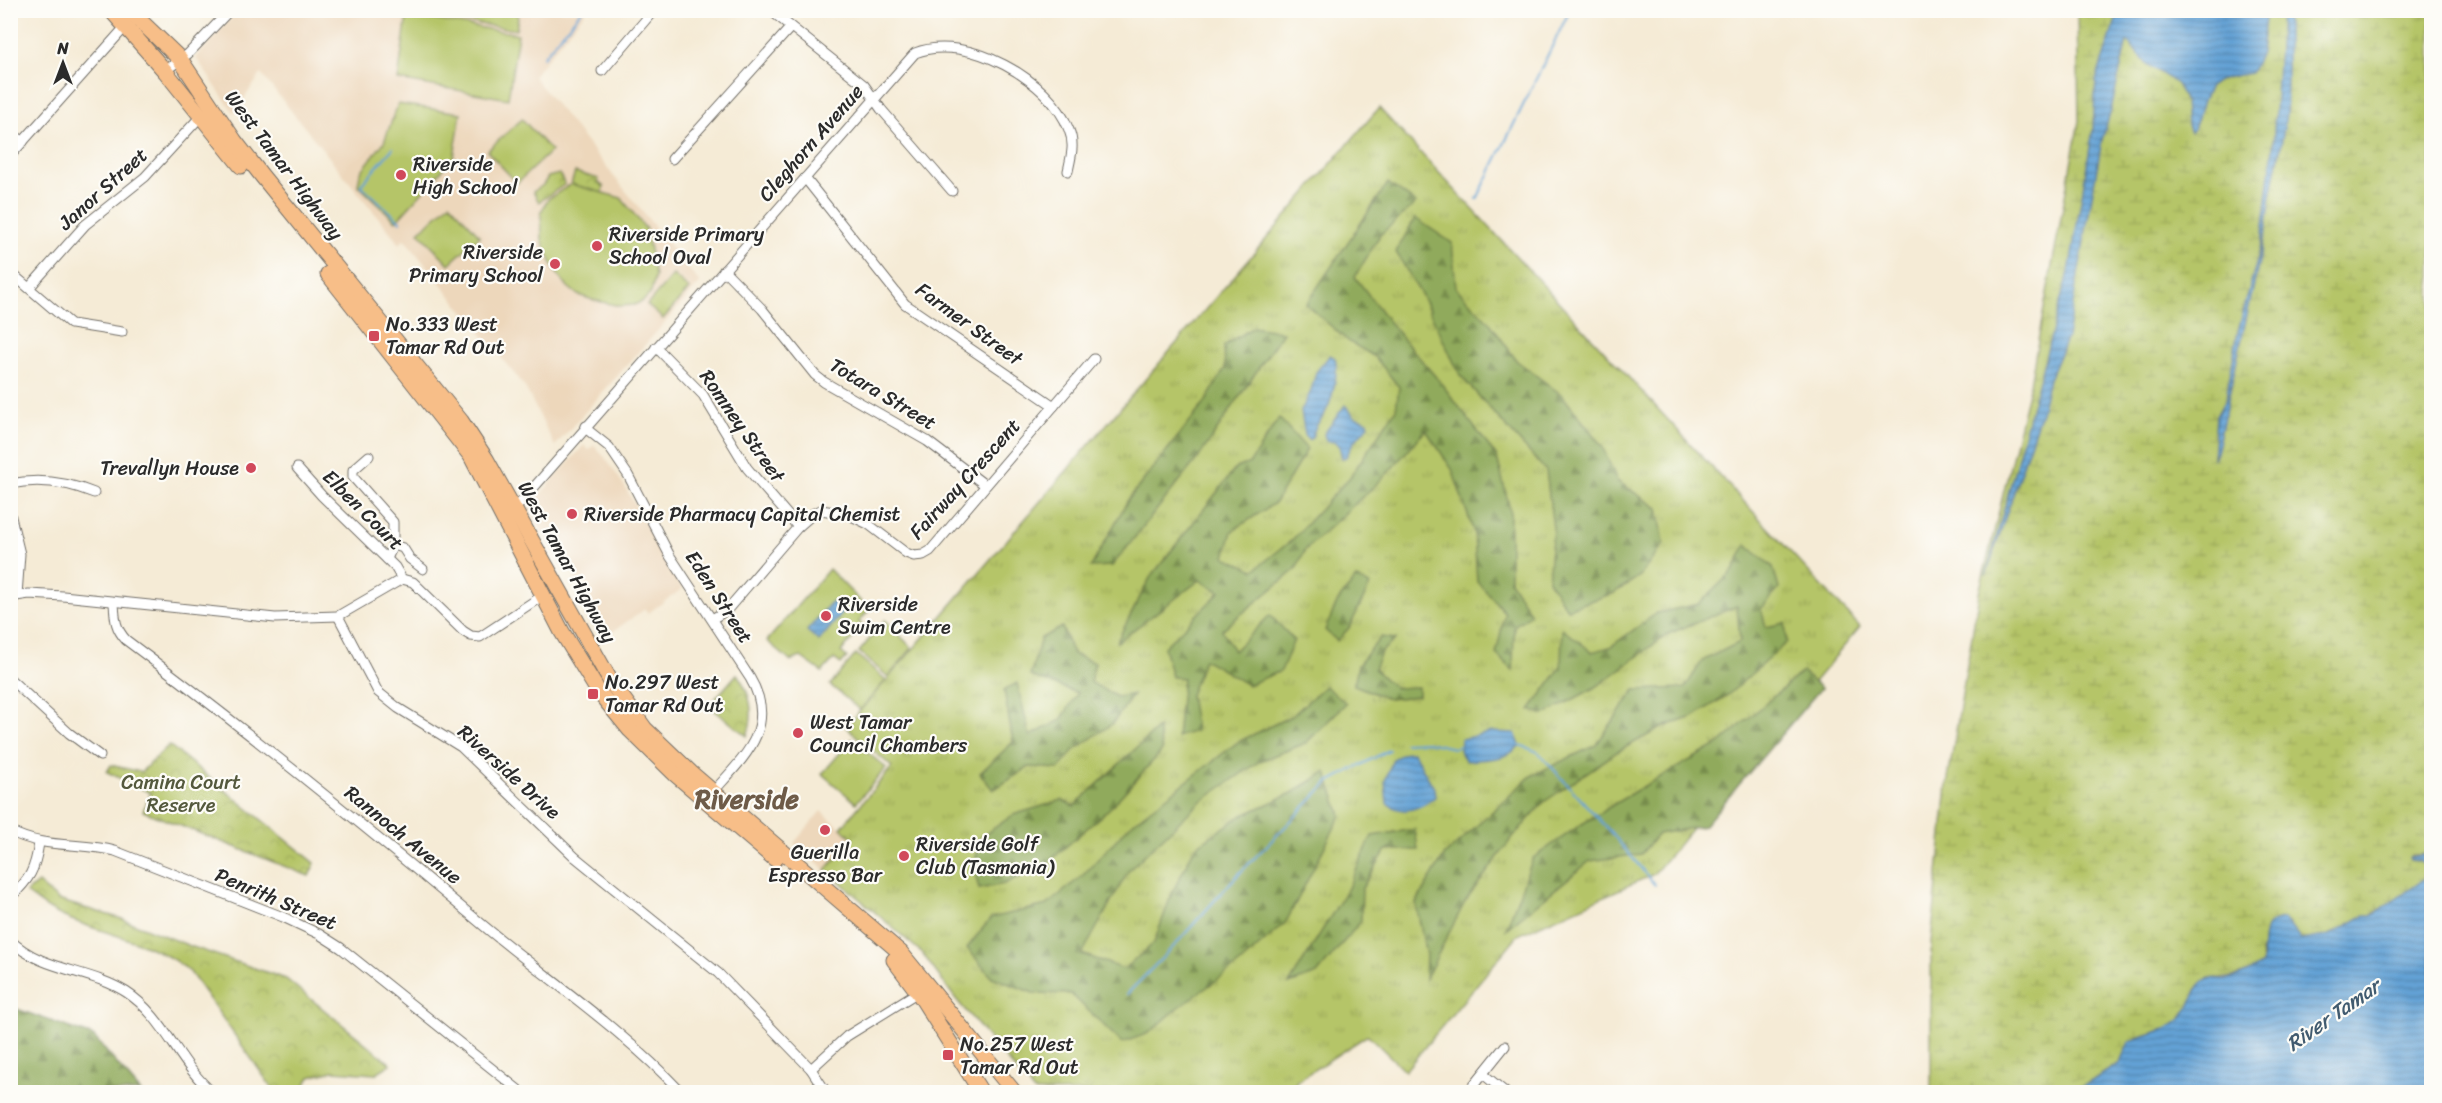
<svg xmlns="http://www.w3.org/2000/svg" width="2442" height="1103" font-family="Sriracha,sans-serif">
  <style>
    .built { fill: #edd7bb }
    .grass { fill: url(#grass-tufts); stroke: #70784a; stroke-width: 1.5 }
    .forest { fill: url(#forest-firs); stroke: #5e6a44; stroke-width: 1.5 }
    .wetland { fill: url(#wetland-marsh); stroke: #70784a; stroke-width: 1.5 }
    .park { fill: url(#park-crowns); stroke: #70784a; stroke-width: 1.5 }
    .garden { fill: #b5c568; stroke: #70784a; stroke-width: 1.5 }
    .water { fill: url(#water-rules); stroke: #476680; stroke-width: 1.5 }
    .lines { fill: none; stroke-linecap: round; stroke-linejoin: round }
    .stream { stroke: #63a2d5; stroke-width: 2 }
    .minor-casing { stroke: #726e67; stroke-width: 11 }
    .trunk-casing { stroke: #726e67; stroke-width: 17 }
    .minor { stroke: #fff; stroke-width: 9 }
    .trunk { stroke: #f7be88; stroke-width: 15 }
    .poi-dot { fill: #d1495b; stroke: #fdfcf7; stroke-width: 2 }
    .labels { text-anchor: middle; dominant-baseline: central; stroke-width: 4.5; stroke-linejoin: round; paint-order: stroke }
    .street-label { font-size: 20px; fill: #2b2b2b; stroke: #fdfcf7 }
    .poi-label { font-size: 20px; fill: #2b2b2b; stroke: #fdfcf7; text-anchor: start }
    .park-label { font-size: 20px; fill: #54593d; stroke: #fdfcf7 }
    .water-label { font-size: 21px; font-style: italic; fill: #415b6f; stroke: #fdfcf7 }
    .district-label { font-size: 26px; font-weight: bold; fill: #6e5b48; stroke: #fdfcf7 }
  </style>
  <defs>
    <pattern id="grass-tufts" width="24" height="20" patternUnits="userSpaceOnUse" patternTransform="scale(1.5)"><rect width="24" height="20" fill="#b5c568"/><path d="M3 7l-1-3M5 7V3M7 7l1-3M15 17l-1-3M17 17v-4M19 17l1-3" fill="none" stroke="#9ca95a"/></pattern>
    <pattern id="forest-firs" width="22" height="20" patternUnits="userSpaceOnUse" patternTransform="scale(1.5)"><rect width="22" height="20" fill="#90aa5c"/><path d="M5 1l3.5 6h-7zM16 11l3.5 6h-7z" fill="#768b4c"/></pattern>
    <pattern id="wetland-marsh" width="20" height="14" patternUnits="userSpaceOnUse" patternTransform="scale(1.5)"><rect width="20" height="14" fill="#b5c568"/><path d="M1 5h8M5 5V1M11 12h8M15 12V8" fill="none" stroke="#9ca95a"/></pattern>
    <pattern id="park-crowns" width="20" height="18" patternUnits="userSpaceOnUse" patternTransform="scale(1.5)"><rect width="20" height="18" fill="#b5c568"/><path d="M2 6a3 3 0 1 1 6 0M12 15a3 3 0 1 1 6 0" fill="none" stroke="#9ca95a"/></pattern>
    <pattern id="water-rules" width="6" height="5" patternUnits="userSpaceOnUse" patternTransform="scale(1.5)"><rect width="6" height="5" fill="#63a2d5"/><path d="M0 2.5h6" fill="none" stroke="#5284ad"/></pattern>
  </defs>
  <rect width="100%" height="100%" fill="#fdfcf7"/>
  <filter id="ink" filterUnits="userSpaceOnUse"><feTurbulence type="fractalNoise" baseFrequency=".0167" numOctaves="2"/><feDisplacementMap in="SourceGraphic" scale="12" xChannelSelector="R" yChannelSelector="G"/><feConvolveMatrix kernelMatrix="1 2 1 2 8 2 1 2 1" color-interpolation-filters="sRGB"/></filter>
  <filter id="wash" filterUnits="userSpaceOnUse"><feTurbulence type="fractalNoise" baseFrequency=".008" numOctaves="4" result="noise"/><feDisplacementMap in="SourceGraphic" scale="24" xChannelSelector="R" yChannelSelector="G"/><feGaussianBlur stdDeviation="1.35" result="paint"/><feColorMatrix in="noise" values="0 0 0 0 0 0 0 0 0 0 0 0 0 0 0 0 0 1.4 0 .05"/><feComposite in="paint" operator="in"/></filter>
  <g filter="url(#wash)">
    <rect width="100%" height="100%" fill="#f5ebd6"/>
    <g class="built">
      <polygon points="238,11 586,11 533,76 700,283 555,446 525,387 407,242 404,239 400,244 261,74 234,113 196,58"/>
      <polygon points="584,445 589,450 594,445 606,459 625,487 682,589 648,613 645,609 609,634 565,560 561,562 528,508"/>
      <polygon points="821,811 853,838 826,870 794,843"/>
    </g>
    <polygon class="grass" points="1379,108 1860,627 1654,874 1518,935 1405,1071 1368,1035 1298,1080 1288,1092 1034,1092 955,998 922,953 826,870 853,838 841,828 892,767 846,727"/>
    <g class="forest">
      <polygon points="1388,183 1416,203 1380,235 1355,277 1393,327 1441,383 1497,457 1510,510 1510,581 1531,614 1514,626 1513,670 1496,654 1505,613 1477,581 1474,533 1452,469 1426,430 1384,477 1305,550 1296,569 1222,630 1234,651 1270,615 1294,640 1281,671 1248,685 1204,659 1190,695 1196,731 1177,737 1183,678 1172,677 1164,647 1220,592 1200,580 1116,643 1150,578 1236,468 1250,463 1279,418 1307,449 1275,503 1232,531 1225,557 1254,570 1292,540 1350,477 1396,409 1399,387 1375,357 1348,341 1306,304"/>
      <polygon points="1415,218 1452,243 1456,288 1490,323 1517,361 1562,395 1602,446 1617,481 1658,508 1664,543 1640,576 1614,593 1567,609 1548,580 1553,528 1546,471 1460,375 1422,296 1396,252"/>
      <polygon points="1253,327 1283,332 1201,454 1112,566 1091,567 1128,500 1206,401 1225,368 1224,346"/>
      <polygon points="1746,545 1773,567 1779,589 1761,609 1766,627 1785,623 1787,642 1728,695 1693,717 1663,727 1617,752 1544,802 1512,838 1465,902 1425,980 1426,955 1416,903 1444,856 1531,776 1596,745 1635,690 1685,688 1702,661 1740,642 1737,606 1668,634 1596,687 1544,715 1530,710 1561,667 1562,628 1592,652 1610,647 1657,613 1699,604 1733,571"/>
      <polygon points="1356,578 1370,585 1349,628 1337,641 1325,630 1338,601"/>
      <polygon points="1062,627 1073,654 1095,663 1090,682 1117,697 1134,694 1112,724 1074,750 1059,769 1029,767 993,790 980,773 1013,742 1004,690 1017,683 1030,736 1061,720 1078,693 1030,676 1041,638"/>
      <polygon points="1381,637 1396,639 1381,652 1374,669 1395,688 1418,687 1418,696 1389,699 1354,685 1358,665"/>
      <polygon points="1802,672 1821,688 1704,826 1658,834 1641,854 1590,861 1506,929 1533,858 1582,824 1637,790 1719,744"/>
      <polygon points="1325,686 1346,703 1306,743 1260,761 1199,803 1129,870 1082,954 1124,969 1154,943 1172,893 1195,847 1241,816 1292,793 1326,772 1341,815 1286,922 1238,965 1178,1008 1149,1033 1122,1043 1071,994 1033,993 992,977 967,948 991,918 1047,905 1083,875 1130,825 1238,742 1293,715"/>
      <polygon points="1158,728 1162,751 1110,808 1046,864 1004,884 979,889 974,868 980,838 1013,815 1062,800 1074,806"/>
      <polygon points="1415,829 1418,850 1386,850 1362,888 1361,921 1317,974 1289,984 1347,890 1372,836"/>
      <polygon points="11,1007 93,1036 141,1092 11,1092"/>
    </g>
    <path class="wetland" d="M2077,11H2431L2432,854L2412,855L2410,860L2419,861L2427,867L2426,878C2405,896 2325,949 2297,938L2288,923L2261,951L2262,964C2247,976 2228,979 2209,978L2196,990L2190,1008L2179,1021L2169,1028L2137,1038L2120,1063L2074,1092H1931V942L1947,785L1979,593L2030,384L2079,121Z"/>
    <g class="park">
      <polygon points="575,172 599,179 598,182 604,187 602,193 571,184"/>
      <polygon points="559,174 565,184 539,202 533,192 543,185 548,177"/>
      <path d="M737,674C751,693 755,714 747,736L709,706Z"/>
      <polygon points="169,745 315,863 309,876 143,811 151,793 107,772 111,765 141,772"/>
      <path d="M38,883L58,900L122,919L190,946L286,979L391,1064L375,1074L333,1071L310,1077L301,1092H275L190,972C157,942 102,934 62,916C49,911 38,901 26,893Z"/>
    </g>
    <g class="garden">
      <polygon points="432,10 519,10 519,11 516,30 430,16"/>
      <polygon points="407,15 518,34 508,99 398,80"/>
      <polygon points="398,104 461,113 454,157 396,221 358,185 360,173 384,142"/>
      <polygon points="522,119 551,151 517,183 487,151"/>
      <polygon points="571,184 621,198 646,229 655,276 651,293 643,301 634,305 620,306 593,300 578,295 568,287 555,271 542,240 541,212 548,199"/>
      <polygon points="450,203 480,236 449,264 419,232"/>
      <polygon points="673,275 689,289 663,319 647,305"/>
      <polygon points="829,569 869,610 859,622 863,626 841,652 847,657 841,664 834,659 822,672 801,657 790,661 767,641"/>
      <polygon points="885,620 912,648 888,677 859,652"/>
      <polygon points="856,654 886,680 860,710 830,685"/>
      <polygon points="852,739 886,768 856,803 822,774"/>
    </g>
    <g class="water">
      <path d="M2119,11H2266L2261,53L2251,73C2202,81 2210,84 2194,129L2190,133L2187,125L2185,102L2177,84L2147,64L2127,41L2110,114L2102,140L2067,337L2049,379L2042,409L1986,575L2070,266L2093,129L2096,80Z"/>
      <path d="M2281,11H2287C2287,44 2288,79 2286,113C2282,151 2270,189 2267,227L2217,449L2213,459L2216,416L2226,398L2238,331L2262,242L2273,147Z"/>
      <path d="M1330,355L1335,358C1339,371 1332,402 1325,413C1317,426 1316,423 1312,438L1308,440L1305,435L1301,411L1311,391L1316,372Z"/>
      <polygon points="1345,405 1355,417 1368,421 1369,425 1353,443 1346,457 1342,458 1339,445 1335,442 1326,441 1324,434"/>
      <polygon points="832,601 844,611 819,641 807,631"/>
      <path d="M1492,732L1515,733L1520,745C1506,762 1485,758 1466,761L1460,752L1461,739Z"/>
      <path d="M1407,752H1413L1434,788L1435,797C1420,808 1404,817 1387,803L1385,781L1393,759Z"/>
      <path d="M2431,854V1092H2074L2120,1063L2129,1042C2145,1033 2166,1033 2180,1020C2193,1009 2191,990 2205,980C2211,976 2220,980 2228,979C2239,977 2253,971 2262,964C2264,948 2257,920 2284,919L2301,940L2330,935L2365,915H2373L2426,878L2427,867L2419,861L2410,860L2409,857Z"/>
    </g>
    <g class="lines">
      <g class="stream">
        <polyline points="543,57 582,10"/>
        <polyline points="393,148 361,185 401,222"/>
        <polyline points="1477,199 1570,10"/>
        <polyline points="1404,743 1427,742 1454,748 1460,746"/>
        <polyline points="1520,745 1538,752 1615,837 1655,885"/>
        <polyline points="1127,994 1175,945 1232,881 1329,782 1389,750"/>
      </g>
    </g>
  </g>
  <g filter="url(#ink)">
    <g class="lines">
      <g class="minor-casing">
        <g id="minor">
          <polyline points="770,10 864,85 881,109 952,191"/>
          <polyline points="165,71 188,54 230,10"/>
          <polyline points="602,71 654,10"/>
          <polyline points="10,131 23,142"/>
          <polyline points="10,156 126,26"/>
          <polyline points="672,159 790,28"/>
          <polyline points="805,178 905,304 1054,406"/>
          <polyline points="724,270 762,309 815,375 824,382 927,441 985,485"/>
          <polyline points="10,272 71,324 122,332"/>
          <polyline points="29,288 85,225 145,177 201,116"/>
          <polyline points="656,347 703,395 747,468 798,527"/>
          <path d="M586,426L589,431L609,447L628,475L670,556L750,678C779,727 744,757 713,792"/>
          <polyline points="369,456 353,470 353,477 393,522 393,545 387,559"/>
          <polyline points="297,468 322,496 395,567 402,579"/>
          <path d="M10,484C39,478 67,482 94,493"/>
          <path d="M514,510L915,53C966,32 1051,80 1069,130C1075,144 1071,157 1068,171"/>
          <polyline points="10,513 20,554 17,595"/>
          <polyline points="393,545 403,548 410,559 423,569"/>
          <polyline points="542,596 480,637 471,636 463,631 413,582 402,579 338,616 378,692 398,708 461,747 575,857 718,973 811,1069 826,1092"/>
          <polyline points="10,597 29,594 63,596 275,618 338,616"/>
          <path d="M114,603C115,619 115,628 126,640C248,731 367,828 484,926C550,981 622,1029 681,1092"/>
          <polyline points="712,619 727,610 798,527 814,513 821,510 847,514 868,524 906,553 914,556 923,555 930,551 1094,359"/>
          <polyline points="10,679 69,733 100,756"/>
          <path d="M10,831C43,849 80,842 115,851L283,917L319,934L341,948L521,1092"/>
          <path d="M10,898C30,879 35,870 39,843"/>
          <path d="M10,940C42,971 89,969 126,992C164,1016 179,1064 212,1092"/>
          <polyline points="811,1069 847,1036 918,992"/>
          <polyline points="1483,1074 1505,1092"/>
          <polyline points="1468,1092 1505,1046"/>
        </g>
      </g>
      <g class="trunk-casing">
        <g id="trunk">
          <polyline points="111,10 165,71 241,166"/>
          <polyline points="129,10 180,59 234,140 262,176 461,421 486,459 611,682 645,729 691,773 901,953 1014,1092"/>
          <polyline points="328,274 471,456 562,632 598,691 630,730 675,774 775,859"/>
          <polyline points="894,960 918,992 981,1092"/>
        </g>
      </g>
      <use href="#minor" class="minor"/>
      <use href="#trunk" class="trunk"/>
    </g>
  </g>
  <g class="poi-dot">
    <circle cx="401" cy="175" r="6"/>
    <circle cx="597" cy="246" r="6"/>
    <circle cx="555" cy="264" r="6"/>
    <rect x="368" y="330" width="12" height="12" rx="3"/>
    <circle cx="251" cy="468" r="6"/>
    <circle cx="572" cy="514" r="6"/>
    <circle cx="826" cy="616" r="6"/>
    <rect x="587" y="688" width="12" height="12" rx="3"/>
    <circle cx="798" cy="733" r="6"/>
    <circle cx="825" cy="830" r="6"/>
    <circle cx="904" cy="856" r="6"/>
    <rect x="942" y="1049" width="12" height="12" rx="3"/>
  </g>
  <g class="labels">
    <g class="street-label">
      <text transform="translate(811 143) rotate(-49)">Cleghorn Avenue</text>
      <text transform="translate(284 165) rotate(53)">West Tamar Highway</text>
      <text transform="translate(103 189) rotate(-42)">Janor Street</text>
      <text transform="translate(969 324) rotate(36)">Farmer Street</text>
      <text transform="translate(883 394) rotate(31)">Totara Street</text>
      <text transform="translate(742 426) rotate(55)">Romney Street</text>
      <text transform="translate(965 479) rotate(-48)">Fairway Crescent</text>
      <text transform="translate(363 510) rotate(45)">Elben Court</text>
      <text transform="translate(567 562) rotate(61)">West Tamar Highway</text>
      <text transform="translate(719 597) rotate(57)">Eden Street</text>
      <text transform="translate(509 772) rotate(42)">Riverside Drive</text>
      <text transform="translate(403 835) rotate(39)">Rannoch Avenue</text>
      <text transform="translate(276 899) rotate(23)">Penrith Street</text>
    </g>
    <g class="poi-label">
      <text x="413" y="164">Riverside<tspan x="413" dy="23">High School</tspan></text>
      <text x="609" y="234">Riverside Primary<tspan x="609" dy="23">School Oval</tspan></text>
      <text x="543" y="252" text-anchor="end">Riverside<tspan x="543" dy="23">Primary School</tspan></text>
      <text x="386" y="324">No.333 West<tspan x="386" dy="23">Tamar Rd Out</tspan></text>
      <text x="239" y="468" text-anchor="end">Trevallyn House</text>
      <text x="584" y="514">Riverside Pharmacy Capital Chemist</text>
      <text x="838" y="604">Riverside<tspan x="838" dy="23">Swim Centre</tspan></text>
      <text x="605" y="682">No.297 West<tspan x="605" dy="23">Tamar Rd Out</tspan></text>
      <text x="810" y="722">West Tamar<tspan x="810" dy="23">Council Chambers</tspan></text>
      <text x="916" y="844">Riverside Golf<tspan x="916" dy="23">Club (Tasmania)</tspan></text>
      <text x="825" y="852" text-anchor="middle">Guerilla<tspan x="825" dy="23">Espresso Bar</tspan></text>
      <text x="960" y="1044">No.257 West<tspan x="960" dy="23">Tamar Rd Out</tspan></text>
    </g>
    <g class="park-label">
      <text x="181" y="782">Camina Court<tspan x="181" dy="23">Reserve</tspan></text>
    </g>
    <g class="water-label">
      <text transform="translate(2333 1015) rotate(-35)">River Tamar</text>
    </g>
    <g class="district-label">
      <text x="747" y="799">Riverside</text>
    </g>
  </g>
  <rect width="2442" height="1103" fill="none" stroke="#fdfcf7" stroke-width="36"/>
  <g transform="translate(63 63)" stroke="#fdfcf7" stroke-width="4.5" paint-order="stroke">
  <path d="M0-4.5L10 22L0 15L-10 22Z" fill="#2b2b2b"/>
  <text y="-9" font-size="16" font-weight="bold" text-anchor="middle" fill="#2b2b2b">N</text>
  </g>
</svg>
